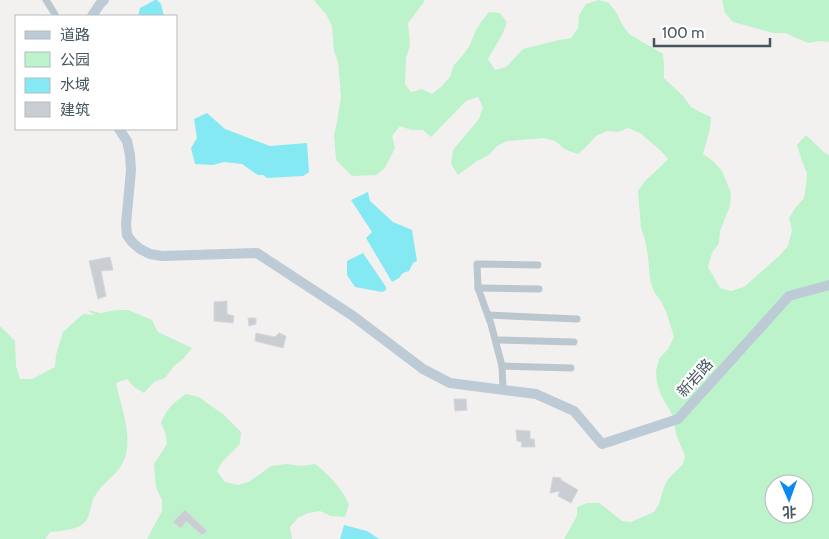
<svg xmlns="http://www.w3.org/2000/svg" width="829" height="539" font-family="Cabin,'Noto Sans SC',sans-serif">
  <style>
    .green { fill: #bcf3cb; fill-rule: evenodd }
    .water { fill: #85e9f3 }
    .building { fill: #caced3; stroke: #d4d7dc }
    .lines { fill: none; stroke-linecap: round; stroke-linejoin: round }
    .street { stroke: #bac7ce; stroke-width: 7 }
    .secondary { stroke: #bccbd5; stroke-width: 10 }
    .labels { text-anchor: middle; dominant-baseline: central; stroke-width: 4.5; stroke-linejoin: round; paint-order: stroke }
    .street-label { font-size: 15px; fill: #46565f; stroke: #fff }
  </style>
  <rect width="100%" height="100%" fill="#f3f0f0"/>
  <g class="green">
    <path d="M314,0H424V2L408,23L410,46L406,58L405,84L411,92L422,89L432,94L441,87L450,77L454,65L463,55L470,45L475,32L481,22L489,12L500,13L507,22L503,33L488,59L495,70L506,67L523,49L559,40L571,38L578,28L579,15L586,4L599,0L609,3L616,12L622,24L629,34L663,54L664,66V78L684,97L691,107L700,112L711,117L710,129L703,154L713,161L722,171L731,193L730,206L720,231L719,243L712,253L708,267L720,288L731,291L744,287L779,256L788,246L792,230L789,218L796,207L804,198L806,186L807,173L802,161L797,145L806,135L826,154L829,155V539H564L577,516V507L587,503H599L607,509L622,521L631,522L654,512L659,504L664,487L669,478L683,464L685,456L676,434L673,416L661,395L657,383L656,371L659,359L668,349L674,337L667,314L661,301L654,292L650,280L648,256L645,240L641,228L638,191L645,181L658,169L668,159L660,150L640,133L628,128L618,132L607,131L596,136L587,146L578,154L566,150L555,141L544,138L507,141L497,146L489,155L477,161L458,175L451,164L453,150L479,119L483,107L478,97L466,101L431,137L423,130H411L400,126L392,136L395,148L385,168L376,175L352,176L336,160L334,135L337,122L341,97L338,62L334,51L332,26L326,14L316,3ZM774,484H804V514H774Z"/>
    <polygon points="722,0 829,0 829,42 820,41 808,43 785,33 773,33 733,22 725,13"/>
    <path d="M87,310L101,313L116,310H128L152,320L158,332L192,348L183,359L174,366L165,378L154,382L144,393L134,387L127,379L116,383C121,409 138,446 118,470C111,479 101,485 95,496C92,500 92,505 90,510C89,513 88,519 86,521C79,530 60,531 50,532L45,539H0V326L15,341L16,366L20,379H32L55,367L56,355L63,332L83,314L95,315Z"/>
    <path d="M186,394L199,397L211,406L222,413L241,432L240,444L222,462L217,471L225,482L238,485L250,481L271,466L287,464L301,466L315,464C330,475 341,488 349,504L345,517L331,516L320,511L308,513L298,518L290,527L292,539H147L162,511V500L156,488L154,464L167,444L165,432L161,423C167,408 173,403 186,394Z"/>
  </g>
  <g class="water">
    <polygon points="155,0 157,0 161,4 164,16 138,16 140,8"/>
    <polygon points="207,113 225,129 270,146 307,143 309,172 303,176 267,178 263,175 258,175 242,164 224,162 213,165 195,164 191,148 197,138 194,119"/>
    <polygon points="368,192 370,201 393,222 412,230 417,261 413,263 409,271 403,273 399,278 392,282 366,238 372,232 351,200"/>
    <polygon points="363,253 386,287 386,290 382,292 355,287 347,275 347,261"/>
    <polygon points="344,525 367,531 379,539 340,539"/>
  </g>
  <g class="building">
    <polygon points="110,257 113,270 101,271 106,296 98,299 89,261"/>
    <polygon points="227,301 227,314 234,316 233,323 214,321 214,302"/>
    <polygon points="248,318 256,318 256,324 249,326"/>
    <polygon points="256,333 275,337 279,333 286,336 283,348 255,341"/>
    <polygon points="454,399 466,399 467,410 455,411"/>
    <polygon points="516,430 530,431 530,439 534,439 535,447 521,447 522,442 517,441"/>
    <polygon points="553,477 561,478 561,480 578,490 571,503 558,496 560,491 550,493"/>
    <polygon points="185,510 207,531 202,535 186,521 181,528 173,522"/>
  </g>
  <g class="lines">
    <g class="street">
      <polyline points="46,0 56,16"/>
      <polyline points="478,288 539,289"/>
      <polyline points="488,315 577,319"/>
      <polyline points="496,340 574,342"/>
      <polyline points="502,366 571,368"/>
      <polyline points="503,389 502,366 491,324 478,288 477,264 538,265"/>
    </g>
    <g class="secondary">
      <polyline points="92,16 100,4 104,0"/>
      <polyline points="119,129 127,141 130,155 131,170 126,224 127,235 132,242 140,249 150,254 162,256 257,253 353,316 423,369 450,383 536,394 574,411 602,444 678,419 789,296 829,285"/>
    </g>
  </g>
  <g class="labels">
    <g class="street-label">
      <text transform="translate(695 378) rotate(-48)">新岩路</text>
    </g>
  </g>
  <rect x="15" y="15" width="162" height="115" fill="#ffffff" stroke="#b5bbbf"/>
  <rect x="25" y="31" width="25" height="8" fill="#bccbd5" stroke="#b5bbbf"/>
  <text x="60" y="40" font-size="15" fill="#46565f">道路</text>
  <rect x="25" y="52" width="25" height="15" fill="#bcf3cb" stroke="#b5bbbf"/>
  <text x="60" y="65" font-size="15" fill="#46565f">公园</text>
  <rect x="25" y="78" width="25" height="15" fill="#85e9f3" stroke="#b5bbbf"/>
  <text x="60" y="90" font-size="15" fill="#46565f">水域</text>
  <rect x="25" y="102" width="25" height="15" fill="#caced3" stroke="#b5bbbf"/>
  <text x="60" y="115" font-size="15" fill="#46565f">建筑</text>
  <g transform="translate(789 499) rotate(178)"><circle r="24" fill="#ffffff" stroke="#b5bbbf"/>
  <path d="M0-4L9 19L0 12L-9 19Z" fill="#0a89f2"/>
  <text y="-8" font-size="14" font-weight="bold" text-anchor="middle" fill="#46565f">北</text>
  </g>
  <path d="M654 38v8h116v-8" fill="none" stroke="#46565f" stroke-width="2.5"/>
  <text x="662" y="38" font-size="15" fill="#46565f" stroke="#ffffff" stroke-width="4" paint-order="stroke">100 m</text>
</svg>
